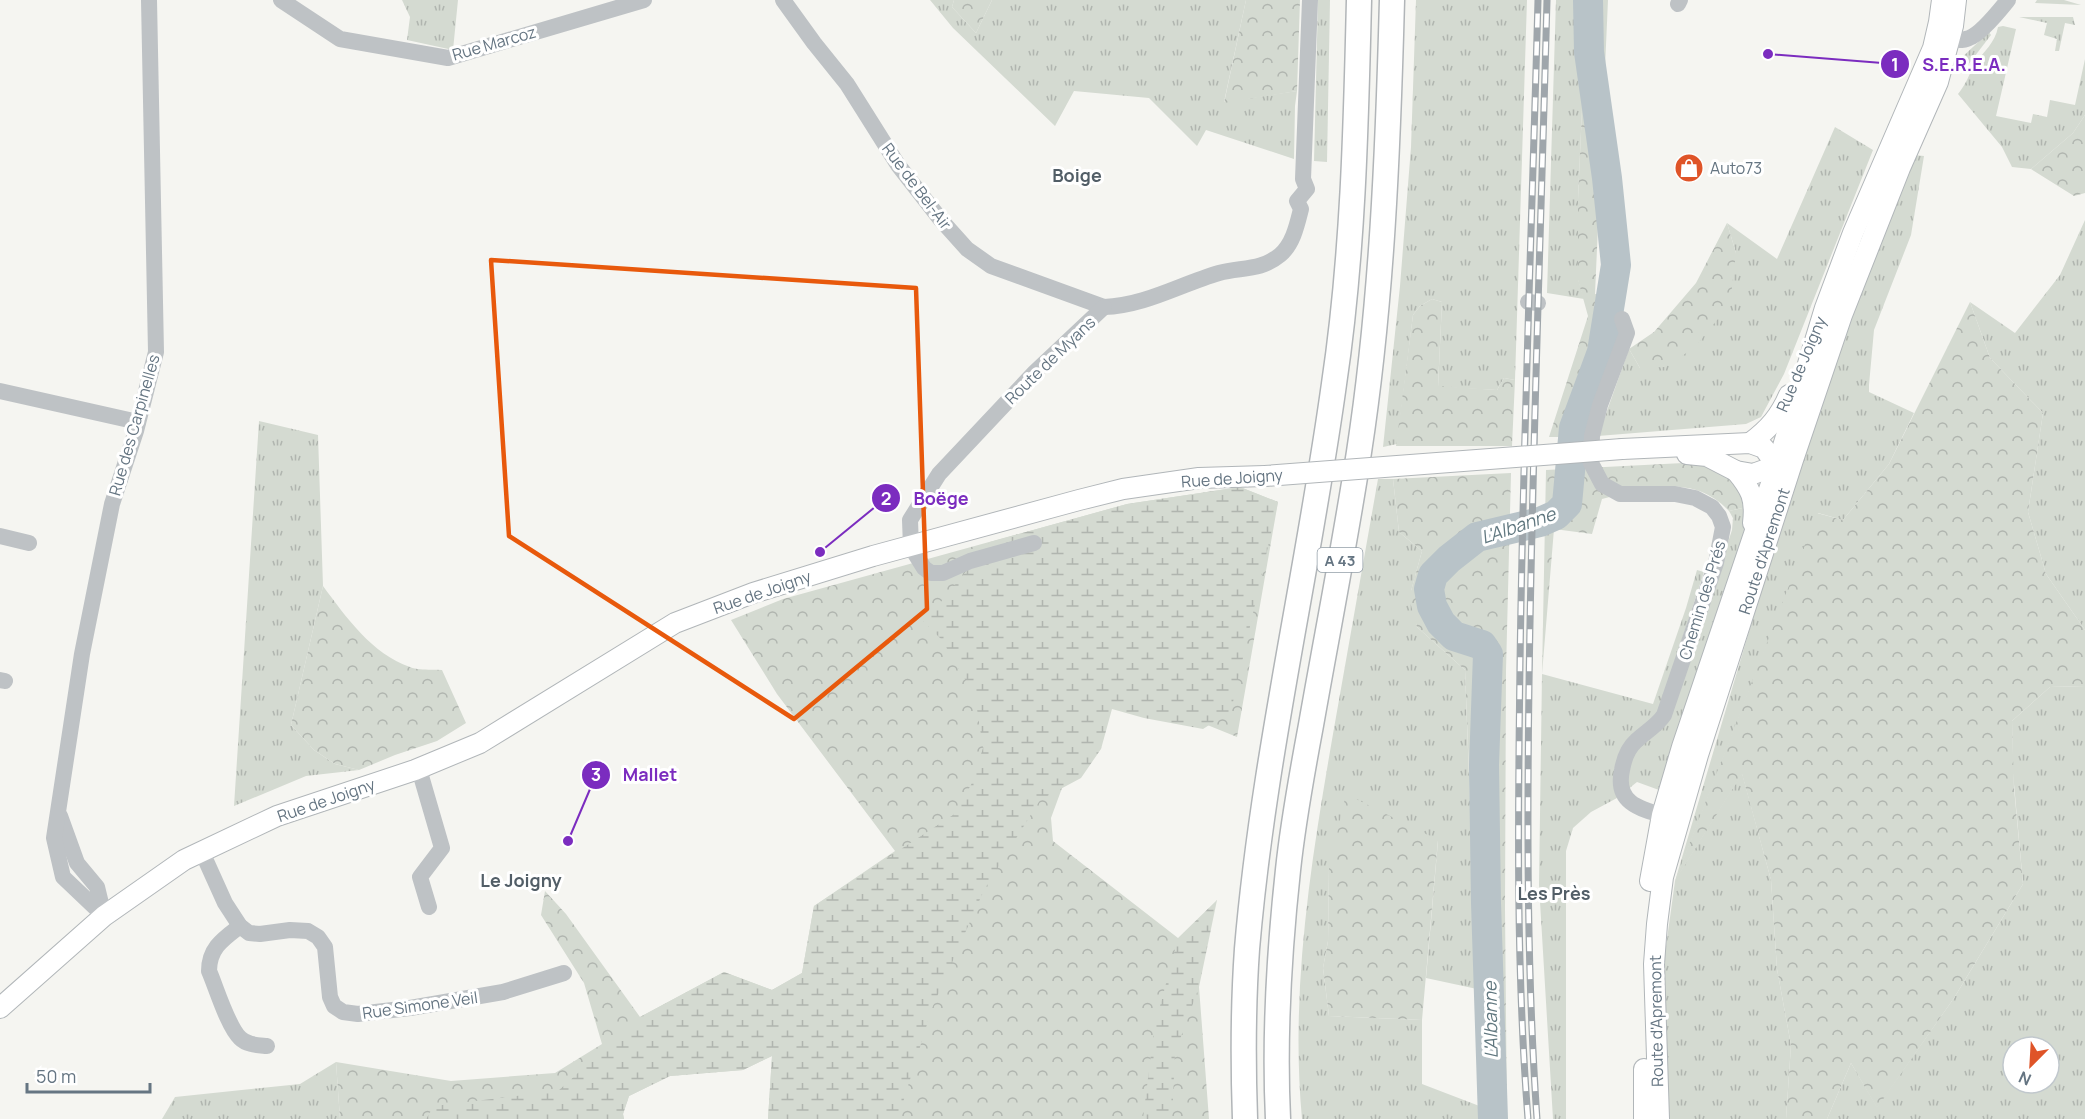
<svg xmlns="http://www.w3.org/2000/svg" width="2085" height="1119" font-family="Manrope,sans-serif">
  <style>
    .grass { fill: url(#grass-tufts); fill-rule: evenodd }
    .forest { fill: url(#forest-crowns) }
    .wetland { fill: url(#wetland-marsh) }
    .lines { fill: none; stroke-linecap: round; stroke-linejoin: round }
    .river { stroke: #b8c3c8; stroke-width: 30 }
    .major-casing { stroke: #b1b6b9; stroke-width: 22 }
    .highway-casing { stroke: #b1b5b8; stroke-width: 27 }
    .minor { stroke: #bec2c5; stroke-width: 16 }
    .major { stroke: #fff; stroke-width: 20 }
    .highway { stroke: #fff; stroke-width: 24 }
    .rail-casing { stroke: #9fa6ab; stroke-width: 7 }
    .rail { stroke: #fff; stroke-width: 4.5; stroke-dasharray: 14; stroke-linecap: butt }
    .major-bridge-casing { stroke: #b1b6b9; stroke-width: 22; stroke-linecap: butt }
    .major-bridge { stroke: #fff; stroke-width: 20 }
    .marked { fill: none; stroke: #e8590c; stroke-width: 4.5; stroke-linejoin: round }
    .labels { text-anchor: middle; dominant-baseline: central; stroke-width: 6; stroke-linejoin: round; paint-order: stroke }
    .shield { fill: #fff; stroke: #939ea8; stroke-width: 1.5 }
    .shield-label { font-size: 15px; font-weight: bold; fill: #657582 }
    .street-label { font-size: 16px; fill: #657582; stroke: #fff }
    .poi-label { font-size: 16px; fill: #657582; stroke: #fff; text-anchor: start }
    .neighbourhood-label { font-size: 18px; font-weight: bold; fill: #525e67; stroke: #fff }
    .water-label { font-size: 18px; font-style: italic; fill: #60777f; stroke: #fff }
    .leader { fill: none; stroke: #7b2cbf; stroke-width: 2 }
    .callout-dot { fill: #7b2cbf; stroke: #fff; stroke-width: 2 }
    .mark-label { font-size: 18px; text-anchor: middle; font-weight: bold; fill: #fff }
    .callout-label { font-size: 18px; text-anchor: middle; font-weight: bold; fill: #7b2cbf; stroke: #fff; stroke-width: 6; stroke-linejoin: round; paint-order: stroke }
  </style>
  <defs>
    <pattern id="grass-tufts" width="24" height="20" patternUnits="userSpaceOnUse" patternTransform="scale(1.5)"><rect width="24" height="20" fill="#d4dad1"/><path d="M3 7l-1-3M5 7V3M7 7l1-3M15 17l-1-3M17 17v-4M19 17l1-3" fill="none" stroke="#b0b5af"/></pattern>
    <pattern id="forest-crowns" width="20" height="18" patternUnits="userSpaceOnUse" patternTransform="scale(1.5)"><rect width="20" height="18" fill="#d4dad1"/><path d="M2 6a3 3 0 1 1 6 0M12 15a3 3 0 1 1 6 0" fill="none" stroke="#b0b5af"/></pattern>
    <pattern id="wetland-marsh" width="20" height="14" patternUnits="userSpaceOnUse" patternTransform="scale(1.5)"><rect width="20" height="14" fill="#d4dad1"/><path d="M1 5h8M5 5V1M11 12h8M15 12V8" fill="none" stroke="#b0b5af"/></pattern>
  </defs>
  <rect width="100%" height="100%" fill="#f5f5f1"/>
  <g class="grass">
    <polygon points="402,0 458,0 453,50 407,40 410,17"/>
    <polygon points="930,0 954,0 952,7 976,33 992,0 1246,0 1224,102 1297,91 1295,106 1294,159 1206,130 1197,146 1149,98 1074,91 1055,126 953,28"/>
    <polygon points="1318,0 1330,0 1327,162 1314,161"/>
    <polygon points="1416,0 1527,0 1515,380 1504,378 1497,390 1438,387 1442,302 1432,299 1420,306 1413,315 1397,444 1383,447 1400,286 1411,147"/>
    <polygon points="1556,0 1582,0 1582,109 1578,199 1578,279 1584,299 1547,293"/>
    <polygon points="2037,0 2064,0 2081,5 2035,3"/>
    <polygon points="2019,17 2073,17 2075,25 2065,23 2059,51 2055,51 2057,39 2044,35 2047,23"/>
    <path d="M2003,26L2016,29L1996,116L2031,123L2033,114L2047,117L2050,100L2075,105L2085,59V115L2073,133L2031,169L2012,167L2002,147L1958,94C1967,83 1968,76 1975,64C1984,51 1995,43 1998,27Z"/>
    <polygon points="1989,32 1991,35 1968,65 1962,66 1958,61"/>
    <polygon points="1835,127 1873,150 1784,374 1761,417 1746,424 1598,436 1629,349 1640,368 1736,253 1727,223 1777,259"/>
    <polygon points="1914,155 1924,156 1911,235 1874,330 1869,385 1869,392 1914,413 1889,464 1843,520 1818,513 1677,877 1742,773 1771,880 1777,969 1791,1045 1786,1119 1667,1119 1664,1072 1664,961 1675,881 1807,436 1860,287"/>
    <polygon points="2085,220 2085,630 2046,574 2028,512 2043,413 1990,358 1970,302 2015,333 2060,275"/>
    <polygon points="259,421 318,435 323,586 291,725 314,750 335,764 359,770 306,776 234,806"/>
    <path d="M1378,479H1393L1399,532L1422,551L1411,591L1417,627L1465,670L1477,989L1426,978L1438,841L1329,868L1328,941L1323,968L1329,1016L1422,1020V1084L1482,1107L1478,1119H1302C1290,990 1311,861 1333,734C1348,649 1363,564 1378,479Z"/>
    <polygon points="1747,507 1746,523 1742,539 1659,790 1637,782 1617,798 1591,812 1573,828 1566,851 1566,1119 1553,1119 1539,885 1542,674 1653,704 1686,608 1697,570 1704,572 1660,706 1673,710 1732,530 1733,518 1729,511"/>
    <path d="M2085,686V1119H1827L1851,1063L1877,1107L1954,998L2023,884L2013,773L2012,721L2050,687ZM2013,1047H2049V1083H2013Z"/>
    <polygon points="336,1062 340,1119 162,1119 175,1097 300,1084"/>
  </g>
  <g class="forest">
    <polygon points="954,0 992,0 976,33 952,7"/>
    <polygon points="1246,0 1300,0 1297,91 1224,103"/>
    <polygon points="1582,0 1608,0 1595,294 1624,297 1617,351 1587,437 1549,437 1588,316 1578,280 1578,199 1582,109"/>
    <polygon points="2085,115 2085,193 2074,196 2031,169 2073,133"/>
    <polygon points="1727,223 1736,253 1730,304 1694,348 1665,367 1640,368 1629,349 1654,332 1696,283"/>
    <polygon points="1432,299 1442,302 1438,386 1497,390 1504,378 1515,380 1512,446 1396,446 1413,315 1420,306"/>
    <polygon points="1970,302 1990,358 2043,413 2028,512 2046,574 2085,630 2085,686 2050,687 2012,721 2014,788 2023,884 1954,998 1877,1108 1851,1063 1827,1119 1786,1119 1791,1045 1777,969 1771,880 1742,774 1675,881 1817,513 1843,520 1889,464"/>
    <path d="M1703,462L1733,474L1747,507L1729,511C1693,473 1647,488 1602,499L1592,534L1554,529L1542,674L1546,470Z"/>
    <polygon points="1511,473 1506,671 1505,909 1507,1119 1478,1119 1482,1107 1465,670 1417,627 1409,598 1422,551 1399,532 1393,479"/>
    <polygon points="1240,487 1278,502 1237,737 1121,690 1080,739 1051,818 1053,841 1178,938 1199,987 1209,1119 768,1119 772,1056 743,1070 670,1076 629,1096 623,1114 624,1119 340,1119 336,1062 451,1081 555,1073 602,1044 584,983 541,915 545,891 566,914 640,1017 724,972 772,990 802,973 814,906 895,851 777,694 731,620 783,599 1127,504"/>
    <path d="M323,586C346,617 372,654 410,667C419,671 432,669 442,670L466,723L437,741L395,755L359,770L335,764L314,750L291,725Z"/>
    <polygon points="1346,794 1438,840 1422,1020 1329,1016 1323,968 1328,941 1329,868"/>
  </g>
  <g class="wetland">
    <polygon points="1240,487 1278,502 1231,711 1203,729 1144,718 1112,709 1101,749 1081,778 1040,800 984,890 932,1008 904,1099 899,1119 768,1119 772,1056 743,1070 670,1076 629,1096 623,1114 624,1119 426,1119 434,1106 558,1091 640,1017 724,972 772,990 802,973 814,906 953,815 971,785 983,748 975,696 941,639 913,611 940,603 990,542 1127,504"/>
    <polygon points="1217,900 1199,987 1175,1053 1172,1119 1143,1119 1154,1029 1178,938"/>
  </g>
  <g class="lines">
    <polyline class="river" points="1493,1119 1486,903 1484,765 1488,654 1482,645 1454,636 1441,623 1432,606 1429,589 1433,575 1449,559 1477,537 1540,522 1556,515 1567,504 1574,428 1602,352 1616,265 1607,178 1589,52 1588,0"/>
    <g class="major-casing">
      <g id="major">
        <path d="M1750,443C1769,429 1780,416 1789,395"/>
        <polyline points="1622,449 1750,443 1764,448 1782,473"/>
        <polyline points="1687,454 1707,456 1736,471 1753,474 1784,463"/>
        <path d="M1736,471C1751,489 1756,499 1753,523"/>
        <polyline points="1650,881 1662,815 1682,747 1777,466 1825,308 1853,233 1933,48 1939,22 1942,0"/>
        <polyline points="0,1008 104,916 184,860 277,816 415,770 480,743 675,623 753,593 873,556 1079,500 1123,489 1199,478 1265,476"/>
        <polyline points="1644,1069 1644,1119"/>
        <polyline points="1659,1119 1654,964 1657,924 1663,877 1698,755 1793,460 1842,315 1900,168 1938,82 1953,26 1956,0"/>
      </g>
    </g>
    <g class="highway-casing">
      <g id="highway">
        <path d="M1245,1119C1243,1063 1243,1006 1247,949C1263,759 1308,573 1334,384C1353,257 1356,128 1359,0"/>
        <path d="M1278,1119C1274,1036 1279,953 1288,870C1293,822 1302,773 1311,725C1327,634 1345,543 1359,452C1382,302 1388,151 1392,0"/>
      </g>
    </g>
    <g class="minor">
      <polyline points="281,0 340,39 448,58 644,0"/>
      <path d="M783,0L814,43L847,84L898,165L941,220L967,249L991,266L1104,307C1144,306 1181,284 1219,273C1241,267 1261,271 1280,255C1293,244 1297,225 1301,209L1297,201L1307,189L1303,179L1310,0"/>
      <polyline points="1678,4 1680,0"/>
      <path d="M1940,38C1948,39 1961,42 1969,38C1981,34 2000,10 2008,0"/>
      <polyline points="1528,302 1538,303"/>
      <path d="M1622,319L1627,333L1600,405L1592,436L1591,463L1602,484L1620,494H1675L1695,498L1712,507L1719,516L1723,527L1716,563L1664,715C1657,726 1645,732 1636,741C1628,748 1624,759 1622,770C1614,806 1645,810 1672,818"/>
      <polyline points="0,391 138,422"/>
      <polyline points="0,536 29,543"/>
      <polyline points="1034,543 970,561 943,573 931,573 924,568 911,547 910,520 939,474 1035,372 1104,307"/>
      <polyline points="0,680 5,681"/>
      <polyline points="419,769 442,848 420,877 429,907"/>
      <polyline points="60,816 77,863 97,887 104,916"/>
      <polyline points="202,852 225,903 240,926 249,933 260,934 290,930 308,931 318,937 325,947 330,997 334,1006 343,1012 358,1014 410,1008 503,992 564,973"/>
      <polyline points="104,916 63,877 54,838 82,654 112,504 136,431 156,352 149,0"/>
      <path d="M240,926C223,939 209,948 209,971C216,987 228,1027 240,1038C247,1045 257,1045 267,1046"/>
    </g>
    <use href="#major" class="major"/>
    <use href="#highway" class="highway"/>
    <g class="rail-casing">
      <g id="rail">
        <path d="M1528,1119C1516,967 1518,815 1520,664C1523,442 1532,221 1538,0"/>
        <path d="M1537,1119C1527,975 1527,831 1529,686C1532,457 1541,229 1547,0"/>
      </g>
    </g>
    <use href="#rail" class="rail"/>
    <g class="major-bridge-casing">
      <polyline id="major-bridge" points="1265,476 1622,449"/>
    </g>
    <use href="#major-bridge" class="major-bridge"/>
  </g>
  <path class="marked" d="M491,260L916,288L927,609L794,719L509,536Z"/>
  <defs>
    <g id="shop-disc" transform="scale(1.5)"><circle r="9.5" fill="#df5428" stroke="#fff"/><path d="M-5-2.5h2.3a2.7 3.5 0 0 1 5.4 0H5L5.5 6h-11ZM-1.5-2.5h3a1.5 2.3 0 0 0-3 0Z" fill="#fff"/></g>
  </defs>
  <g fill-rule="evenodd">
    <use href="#shop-disc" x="1689" y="168"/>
  </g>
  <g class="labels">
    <rect class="shield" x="1317.5" y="548" width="45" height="24" rx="4.5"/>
    <g class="shield-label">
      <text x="1340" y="560">A 43</text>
    </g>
    <g class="street-label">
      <text transform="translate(494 43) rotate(-16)">Rue Marcoz</text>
      <text transform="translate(917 186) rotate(53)">Rue de Bel-Air</text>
      <text transform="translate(1050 360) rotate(-44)">Route de Myans</text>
      <text transform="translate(1801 364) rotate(-67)">Rue de Joigny</text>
      <text transform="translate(134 425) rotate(-74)">Rue des Carpinelles</text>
      <text transform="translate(1232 478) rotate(-4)">Rue de Joigny</text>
      <text transform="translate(1764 551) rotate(-72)">Route d'Apremont</text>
      <text transform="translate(762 592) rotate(-19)">Rue de Joigny</text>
      <text transform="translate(1702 600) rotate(-73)">Chemin des Prés</text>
      <text transform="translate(326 800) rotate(-19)">Rue de Joigny</text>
      <text transform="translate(420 1005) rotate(-8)">Rue Simone Veil</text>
      <text transform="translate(1656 1021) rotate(-91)">Route d'Apremont</text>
    </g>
    <g class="poi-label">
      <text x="1710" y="168">Auto73</text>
    </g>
    <g class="neighbourhood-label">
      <text x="1077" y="175">Boige</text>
      <text x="521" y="880">Le Joigny</text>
      <text x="1554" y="893">Les Près</text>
    </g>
    <g class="water-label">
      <text transform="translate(1518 525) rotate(-19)">L'Albanne</text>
      <text transform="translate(1490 1020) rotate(-91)">L'Albanne</text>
    </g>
  </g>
  <path class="leader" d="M1768 54L1895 64M820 552L886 498M568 841L596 775"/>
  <g class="callout-dot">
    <circle cx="1768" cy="54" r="6"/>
    <circle cx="820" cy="552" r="6"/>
    <circle cx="568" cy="841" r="6"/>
    <circle cx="1895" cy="64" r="15"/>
    <circle cx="886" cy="498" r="15"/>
    <circle cx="596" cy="775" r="15"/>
  </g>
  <g class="mark-label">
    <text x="1895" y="71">1</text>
    <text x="886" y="505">2</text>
    <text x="596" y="781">3</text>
  </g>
  <g class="callout-label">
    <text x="1964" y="71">S.E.R.E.A.</text>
    <text x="941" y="505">Boëge</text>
    <text x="650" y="781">Mallet</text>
  </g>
  <g transform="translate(2031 1065) rotate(204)"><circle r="28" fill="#ffffff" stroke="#c1c8cd" stroke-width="1.5"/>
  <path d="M0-4.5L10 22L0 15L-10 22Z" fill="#df5428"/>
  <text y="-9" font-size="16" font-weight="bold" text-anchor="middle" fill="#657582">N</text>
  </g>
  <path d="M27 1083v9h123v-9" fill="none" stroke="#657582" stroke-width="3"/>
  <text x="36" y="1083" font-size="18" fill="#657582" stroke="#ffffff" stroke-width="4.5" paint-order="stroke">50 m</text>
</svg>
